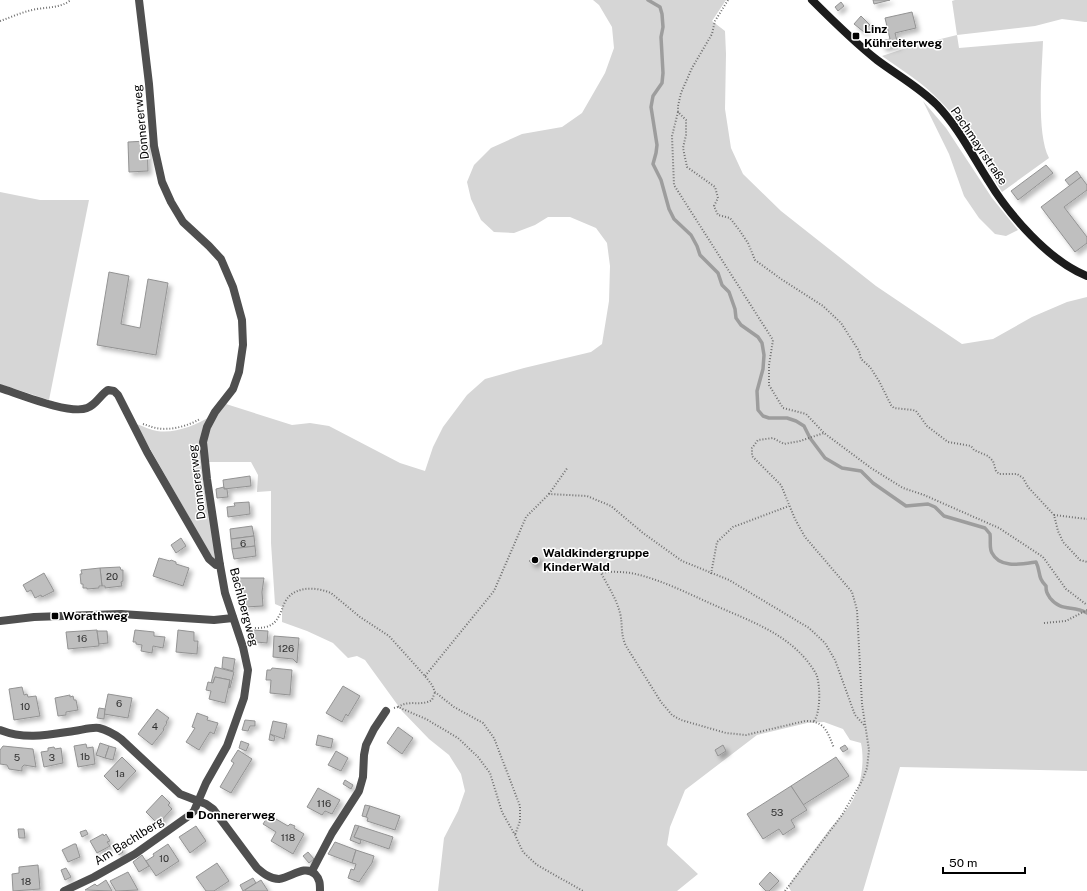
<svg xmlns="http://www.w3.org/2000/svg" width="1087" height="891" font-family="'Public Sans',sans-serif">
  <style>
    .green { fill: #d6d6d6 }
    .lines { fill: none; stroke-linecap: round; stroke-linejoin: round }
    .stream { stroke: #9d9d9d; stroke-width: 3.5 }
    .building { fill: #bfbfbf; stroke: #939393; filter: url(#shadow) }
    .path { stroke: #717171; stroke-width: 2; stroke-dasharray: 1 2; stroke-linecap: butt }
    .street { stroke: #4f4f4f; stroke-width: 8 }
    .secondary { stroke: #1c1c1c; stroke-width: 8 }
    .poi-dot { fill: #000; stroke: #fff; stroke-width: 1.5 }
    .labels { text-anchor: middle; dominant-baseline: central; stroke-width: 3; stroke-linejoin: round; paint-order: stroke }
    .number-label { font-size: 10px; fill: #303030 }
    .poi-label { font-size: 12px; font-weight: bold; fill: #000; stroke: #fff; text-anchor: start }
    .street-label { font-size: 12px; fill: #000; stroke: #fff }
  </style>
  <defs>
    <filter id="shadow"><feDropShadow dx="3.5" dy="3.5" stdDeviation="2" flood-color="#0004"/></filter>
  </defs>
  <rect width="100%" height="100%" fill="#fff"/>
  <g class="green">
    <path d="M593,0H726L712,21L725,31L726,54L725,109L731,148L743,174L781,211L876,286L962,344L993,339L1032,317L1067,302L1087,297V771L900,767L863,891H791L788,886C801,869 813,851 826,834C833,824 843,815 850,805C861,788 865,763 861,743L850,740L843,729L824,722L807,723L757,735L685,790L670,827L667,845L698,874L677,891H438L444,838L458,811L465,791L461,774L449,755L429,739L402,711L365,660L357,656L348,658L333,643L307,631L282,622V607L275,604L271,543V491L257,492L258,475L251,462H207L206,441L213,420L226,404L292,425L310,423L329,426L400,463L425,471L433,447L443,427L467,395L485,379L524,368L591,352L602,344L609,301L610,266L607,243L596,228L570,217H548L535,225L514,233L494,232L481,220L471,199L467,182L474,165L491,148L522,134L562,127L582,113L605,73L614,48L612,27L599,5Z"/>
    <path d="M955,0H1087V22H1085L1062,19L1035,26L957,35L959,48L1043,41C1042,71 1036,133 1049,158L1002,192C984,163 965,125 940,101C923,83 902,70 882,56L912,46L957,35L952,1Z"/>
    <polygon points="923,101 946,128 992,198 1018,230 1006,236 995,234 979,218 964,196 949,154"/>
    <polygon points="0,192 40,200 89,200 49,400 0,384"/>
    <path d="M210,417L204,426L215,560L210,554L136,424C143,426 150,430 157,431C175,434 195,425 210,417Z"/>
  </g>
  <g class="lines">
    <path class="stream" d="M648,0L660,7L662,14L663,27L661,37L663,73L662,83L653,96L651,107L657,145L656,153L653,164L661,180L669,209L674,219L691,235L697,246L700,255L718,273L722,285L729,292L735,309L736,318L741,325L758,337L762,343L764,355L763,369L757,391L758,410L763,416L769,418H787L796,421L804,426L810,438L825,458L842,468L861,471L873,483L906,506L928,504L935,507L944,516L985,528L990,534C991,541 989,548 992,553C1000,569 1022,564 1036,562C1041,572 1037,577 1046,586C1046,592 1047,593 1050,598C1061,612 1073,605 1087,613"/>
  </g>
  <g class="building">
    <polygon points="873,0 890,0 874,4"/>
    <polygon points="841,2 844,6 838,11 835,7"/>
    <polygon points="912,12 916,28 895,33 898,45 883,48 881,41 890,39 885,18"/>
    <polygon points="861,16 870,25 864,32 854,24"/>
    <polygon points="147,141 148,171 129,172 128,142"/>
    <polygon points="1046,165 1053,173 1018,200 1011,191"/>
    <polygon points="1077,171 1081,177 1070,186 1065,180"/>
    <polygon points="1081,177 1087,185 1087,190 1064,207 1087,237 1087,243 1075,252 1041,207"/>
    <polygon points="109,272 129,276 121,324 140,328 148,279 168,283 156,355 97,345"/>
    <polygon points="250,476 251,486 224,489 223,480"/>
    <polygon points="224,487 224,489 227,489 228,497 217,498 216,489"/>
    <polygon points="249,502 250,514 228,517 227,507 235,506 234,503"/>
    <polygon points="252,526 254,536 231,539 230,529"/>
    <polygon points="254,536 255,546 232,549 231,539"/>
    <polygon points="181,538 186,546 176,553 171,545"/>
    <polygon points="255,546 256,556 234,559 232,549"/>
    <polygon points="536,555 540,559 534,565 529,561"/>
    <polygon points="159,558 170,561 171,560 176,562 176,564 189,568 183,586 153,576"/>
    <polygon points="120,567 121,570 123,570 123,581 121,582 122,586 105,588 105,586 102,586 100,568"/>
    <polygon points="100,568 102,586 99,586 99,588 87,589 87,588 83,588 83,584 81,584 80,574 82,574 81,570"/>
    <polygon points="44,573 54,591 42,597 41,595 35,598 31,590 27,592 23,585"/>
    <polygon points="234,578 264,578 262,592 263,606 245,607"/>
    <polygon points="97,630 99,646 68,649 66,632"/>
    <polygon points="135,630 154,632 154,636 165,637 163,648 153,646 152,653 141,651 142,645 136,644 136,642 133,642"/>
    <polygon points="178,630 194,632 194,641 198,641 197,654 176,652"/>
    <polygon points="252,630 268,631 267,643 256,642"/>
    <polygon points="97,631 107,631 108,643 99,644"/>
    <polygon points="274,636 299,638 297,663 293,659 273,657"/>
    <polygon points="223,657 235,659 233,671 222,668"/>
    <polygon points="215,667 234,672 230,688 229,687 230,680 215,677 213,683 211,683"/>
    <polygon points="272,668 292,670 290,695 270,693 271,680 266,680 267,670 271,670"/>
    <polygon points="215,677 230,680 225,703 209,699 211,691 206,690 208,682 213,683"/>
    <polygon points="343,686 360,696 348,716 346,714 342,722 326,713"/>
    <polygon points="22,687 24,695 27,694 28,697 36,696 40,716 14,720 9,689"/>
    <polygon points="108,694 132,698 128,718 104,714"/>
    <polygon points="70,695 70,697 73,696 74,700 76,700 78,710 66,712 66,715 58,716 55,698"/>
    <polygon points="99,708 105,709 104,719 97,718"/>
    <polygon points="157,709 169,718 166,722 167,723 163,729 164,730 152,745 138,734"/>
    <polygon points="197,713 208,717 207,720 218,723 214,734 210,732 199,750 186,742 195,728 192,727"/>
    <polygon points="245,720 255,721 255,726 250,726 248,731 242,730"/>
    <polygon points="273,721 287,724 284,739 270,734"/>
    <polygon points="398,727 413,738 402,754 387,743"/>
    <polygon points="270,734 275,737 274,741 269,740"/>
    <polygon points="318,735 333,739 331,748 316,745"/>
    <polygon points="241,741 249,744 246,751 239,748"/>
    <polygon points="100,743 109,746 105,758 96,755"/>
    <polygon points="86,744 87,748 93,747 95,764 78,767 74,746"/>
    <polygon points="723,745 726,751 718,756 715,750"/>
    <polygon points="845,745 848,749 843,752 840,748"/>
    <polygon points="3,746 33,749 36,767 24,765 22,767 22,771 9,769 7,765 0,764 0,750"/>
    <polygon points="109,746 116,748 113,760 105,758"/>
    <polygon points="54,747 55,749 61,748 63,763 44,767 41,752 48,751 48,748"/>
    <polygon points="238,750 252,759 231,793 220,787 234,763 231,761"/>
    <polygon points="336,751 348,758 341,771 328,765"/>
    <polygon points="122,757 136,771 118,790 104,776"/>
    <polygon points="836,757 849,776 803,805 791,786"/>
    <polygon points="345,780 353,785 351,789 343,784"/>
    <polygon points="791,786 807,810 791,820 795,827 783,835 779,829 763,839 747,814"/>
    <polygon points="318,788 340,800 332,814 325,811 322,815 307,807"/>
    <polygon points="162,795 170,803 168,805 172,809 158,824 146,812"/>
    <polygon points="365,805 370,806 366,817 362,816"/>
    <polygon points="370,806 400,816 395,830 367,821 368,818 366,817"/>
    <polygon points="269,815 288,826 290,824 295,826 294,828 304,834 293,854 271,841 276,832 263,824"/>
    <polygon points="355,825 359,826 354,837 361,840 360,844 350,840"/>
    <polygon points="196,826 206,841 190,853 179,837"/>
    <polygon points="359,826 393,837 389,849 354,837"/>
    <polygon points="18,829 24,829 25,838 19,838"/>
    <polygon points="86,830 88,834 82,837 80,832"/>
    <polygon points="103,834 104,836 106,834 110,841 107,842 110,846 97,853 90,841"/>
    <polygon points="335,842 356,850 352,863 328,854"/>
    <polygon points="74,844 76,844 80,857 68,862 62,850"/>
    <polygon points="119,844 123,852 119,855 114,846"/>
    <polygon points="168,844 179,861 156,876 146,861 154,856 153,854"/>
    <polygon points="356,850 374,856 372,863 359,882 348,878 351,869 354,870 356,864 352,863"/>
    <polygon points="308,852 314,859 309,863 303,856"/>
    <polygon points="142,855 149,866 139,872 133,862"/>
    <polygon points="217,863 229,881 214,891 206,891 196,877"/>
    <polygon points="38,865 40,889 13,891 12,874 19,873 19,867"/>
    <polygon points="66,868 71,877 65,880 61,870"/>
    <polygon points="128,872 138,890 116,891 110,881"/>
    <polygon points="770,872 779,881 769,891 766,891 759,884"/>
    <polygon points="253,878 256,883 243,891 240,885"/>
    <polygon points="106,880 112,891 85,890 95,884 97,886"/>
    <polygon points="261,880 268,891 245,891 245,890"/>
  </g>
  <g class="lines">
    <g class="path">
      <polyline points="728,0 715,21 712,34 692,68 681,93 678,106 678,112 686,120 686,135 683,148 687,167 715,187 718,198 714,206 718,215 730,218 740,231 748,243 755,260 781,279 823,306 841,323 859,351 861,359 870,367 879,381 891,405 894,408 913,410 916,411 927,426 948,442 971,446 974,450 988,456 993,461 996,471 999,474 1017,474 1023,478 1028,487 1054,515 1058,531 1063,542 1080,560 1087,562"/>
      <path d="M0,21C12,17 24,11 37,9C49,7 60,8 71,0"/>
      <polyline points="678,112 672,136 674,185 773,340 769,365 769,385 783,408 806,414 824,433 871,468 903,488 924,495 999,528 1043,557 1066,589 1087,605"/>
      <path d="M143,424C147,425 151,427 156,428C170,431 188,426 200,419"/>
      <polyline points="549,494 568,467"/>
      <polyline points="1054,515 1087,519"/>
      <polyline points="711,574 717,542 733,527 789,506"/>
      <polyline points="1044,623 1066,621 1087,610"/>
      <path d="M246,628C253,628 264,629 271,625C278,621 281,612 284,604C292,586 314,586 331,593L360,617L389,636L425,676L432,685L435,692L454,707L483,723L494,738L520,806V821L515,835"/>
      <polyline points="425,676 494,591 526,517 549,494 587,496 611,506 643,533 682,561 729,580 809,628 825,643 835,660 855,715 865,726"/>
      <path d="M398,707C410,699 420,707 432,700L435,692"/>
      <polyline points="394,708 398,707 426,719 458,738 478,757 490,773 502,812 515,835 523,852 537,865 583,891"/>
      <path d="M814,721C821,711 820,687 817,676C814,669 806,659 801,654C778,630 743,618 714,605C687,593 660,579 631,573C621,572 611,571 601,573C608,586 616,598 620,613C623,625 620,633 626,646L661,702L672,715L681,720L726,733L746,735L805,721C825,721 827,731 834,748"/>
      <polyline points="785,891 842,815 862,781 867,768 869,750 862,704 857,610 852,592 805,537 795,519 781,485 752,456 752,448 758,440 773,438 784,444 800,441 824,433"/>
    </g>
    <g class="street">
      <polyline points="139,0 149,84 154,146 162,182 171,202 183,222 209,246 221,259 233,287 242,320 243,345 239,372 233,389 215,412 207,427 203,442 207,479 220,565"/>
      <path d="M0,388C19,394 70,415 87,408C96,405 100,395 108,390L114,391L118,395L147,452L209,559L216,565H220L225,593L243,647L248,670L244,698L227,746L206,783L194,811L190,815L135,854L94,877L64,891"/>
      <polyline points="0,621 34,617 121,614 214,620 233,618"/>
      <path d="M0,730C25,740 48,735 74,731C82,730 91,727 99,728C107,730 114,734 121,739L180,794L206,804L213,809L257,868C263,873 270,879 279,879C291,878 304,864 315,874C320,879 320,884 320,891"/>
      <polyline points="312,871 332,833 359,791 363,777 364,755 366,745 374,729 386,711"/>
    </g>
    <path class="secondary" d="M812,0C833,21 854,42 877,60C897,75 919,87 937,105C958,127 972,155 988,180C1009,215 1049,261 1087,276"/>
  </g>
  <g class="poi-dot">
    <rect x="852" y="32" width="8" height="8" rx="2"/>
    <circle cx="535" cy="560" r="4"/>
    <rect x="51" y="612" width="8" height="8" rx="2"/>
    <rect x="186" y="811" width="8" height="8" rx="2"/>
  </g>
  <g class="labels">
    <g class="number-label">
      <text x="243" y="543">6</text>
      <text x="112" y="576">20</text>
      <text x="82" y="638">16</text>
      <text x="286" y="648">126</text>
      <text x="119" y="703">6</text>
      <text x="25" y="706">10</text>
      <text x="155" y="726">4</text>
      <text x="85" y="756">1b</text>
      <text x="17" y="757">5</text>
      <text x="52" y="757">3</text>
      <text x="120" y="773">1a</text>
      <text x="324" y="803">116</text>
      <text x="777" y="812">53</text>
      <text x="288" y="837">118</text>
      <text x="164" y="858">10</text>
      <text x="26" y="881">18</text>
    </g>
    <g class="poi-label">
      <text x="864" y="29">Linz<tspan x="864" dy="14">Kühreiterweg</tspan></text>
      <text x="543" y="553">Waldkindergruppe<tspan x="543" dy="14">KinderWald</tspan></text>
      <text x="63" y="616">Worathweg</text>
      <text x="198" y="815">Donnererweg</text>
    </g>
    <g class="street-label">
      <text transform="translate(141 122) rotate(-96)">Donnererweg</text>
      <text transform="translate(979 146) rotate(56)">Pachmayrstraße</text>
      <text transform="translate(197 482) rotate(-97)">Donnererweg</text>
      <text transform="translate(244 607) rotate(75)">Bachlbergweg</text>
      <text transform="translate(129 841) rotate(-32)">Am Bachlberg</text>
    </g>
  </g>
  <path d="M943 867v6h82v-6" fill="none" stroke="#000000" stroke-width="2"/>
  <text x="949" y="867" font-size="12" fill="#000000" stroke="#ffffff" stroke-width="3" paint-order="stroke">50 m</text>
</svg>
